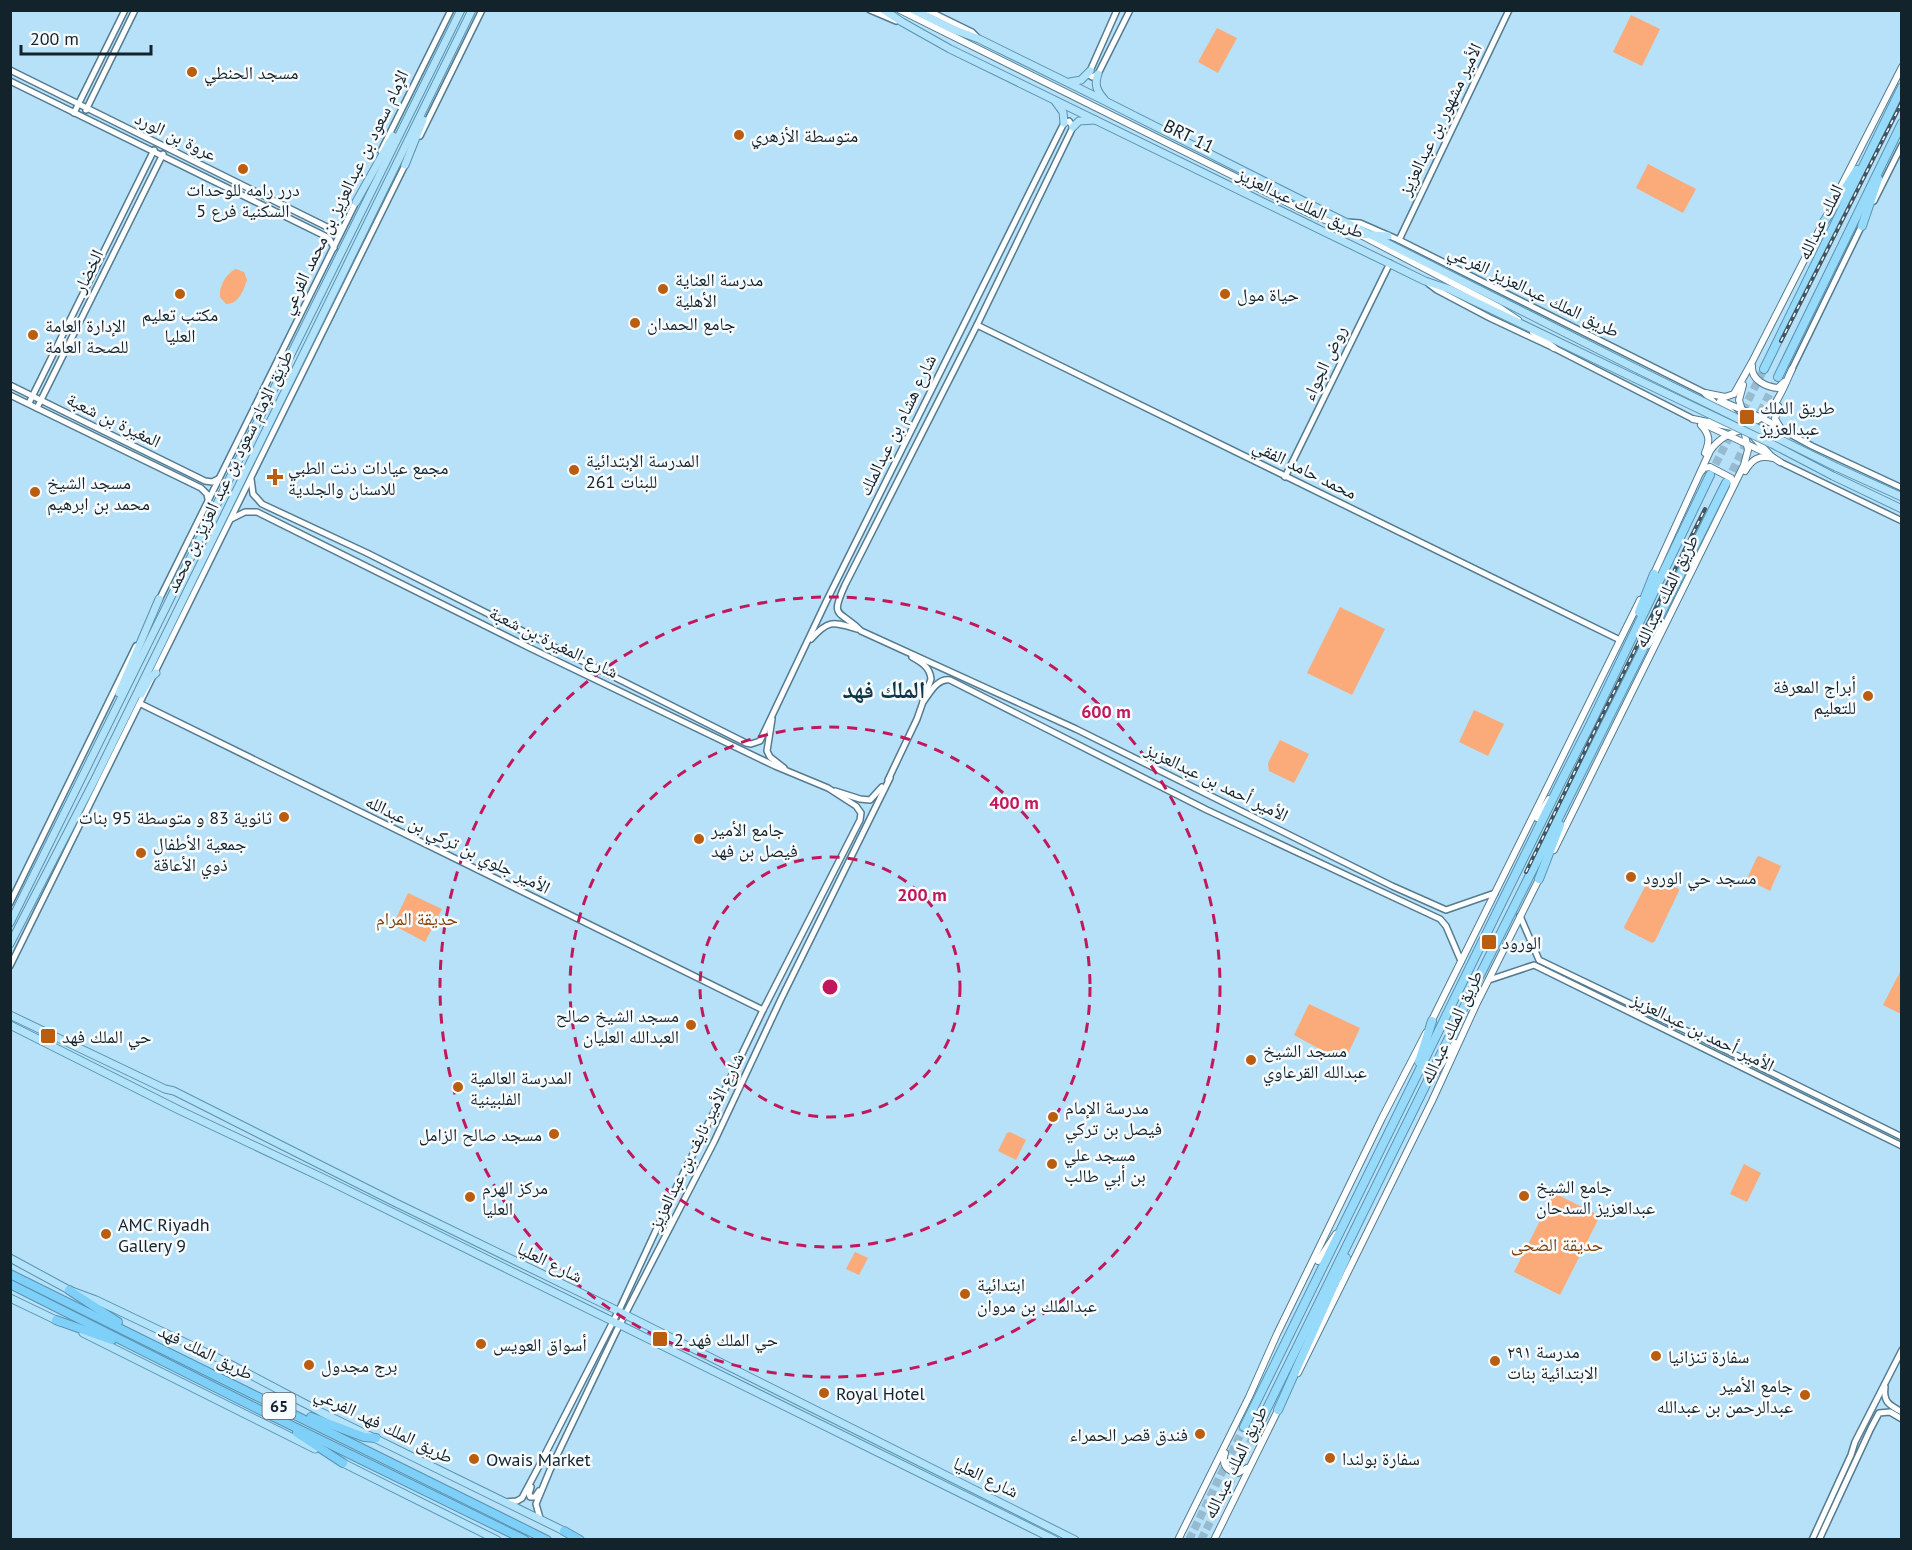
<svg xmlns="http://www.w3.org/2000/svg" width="1912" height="1550" font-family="'PT Sans','Noto Naskh Arabic',sans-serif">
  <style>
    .green { fill: #fbaa79 }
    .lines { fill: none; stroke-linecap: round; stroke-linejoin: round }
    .trunk-tunnel { stroke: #96bbcf; stroke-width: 8; stroke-dasharray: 8 4; stroke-linecap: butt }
    .tertiary-casing { stroke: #547b90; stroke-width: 8 }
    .secondary-casing { stroke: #547b90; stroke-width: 8 }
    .primary-casing { stroke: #5993b1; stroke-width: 9 }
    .trunk-casing { stroke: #5993b1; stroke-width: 10 }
    .motorway-casing { stroke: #5993b1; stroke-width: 10 }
    .tertiary { stroke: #fff; stroke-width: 5 }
    .secondary { stroke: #fff; stroke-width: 6 }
    .primary { stroke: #b2e3fb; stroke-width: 7 }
    .trunk { stroke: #98dafa; stroke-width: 8 }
    .motorway { stroke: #7fd0f9; stroke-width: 8 }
    .rail-casing { stroke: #3f5663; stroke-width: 4 }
    .rail { stroke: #f7fbfe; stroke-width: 1.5; stroke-dasharray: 4.5; stroke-linecap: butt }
    .primary-bridge-casing { stroke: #5993b1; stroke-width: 9; stroke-linecap: butt }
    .primary-bridge { stroke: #b2e3fb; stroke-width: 7 }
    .ring { fill: none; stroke: #c2185b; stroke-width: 3; stroke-dasharray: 10 8 }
    .poi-dot { fill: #ba5d0e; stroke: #f7fbfe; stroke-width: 2 }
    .labels { text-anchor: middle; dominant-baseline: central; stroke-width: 5; stroke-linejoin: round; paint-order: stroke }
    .shield { fill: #f7fbfe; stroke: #57646b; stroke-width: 1.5 }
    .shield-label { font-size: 16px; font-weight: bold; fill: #13232c }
    .poi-label { font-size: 18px; fill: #13232c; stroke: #f7fbfe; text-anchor: start }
    .street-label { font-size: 18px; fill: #13232c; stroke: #f7fbfe }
    .park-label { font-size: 18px; fill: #844005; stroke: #f7fbfe }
    .district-label { font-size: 24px; font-weight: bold; fill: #0f3749; stroke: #f7fbfe }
    .centre { fill: #c2185b; stroke: #f7fbfe; stroke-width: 3 }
    .ring-label { font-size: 18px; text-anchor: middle; font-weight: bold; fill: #c2185b; stroke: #f7fbfe; stroke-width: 5; stroke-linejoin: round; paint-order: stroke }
  </style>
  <rect width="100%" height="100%" fill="#b7e1f8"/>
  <g class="green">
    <polygon points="1631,15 1660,29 1642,66 1613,52"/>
    <polygon points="1217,28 1237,38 1218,73 1198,62"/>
    <polygon points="1648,164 1696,189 1683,213 1636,188"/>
    <path d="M236,269L244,272L247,280C243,291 239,304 226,304L220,297C219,287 226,273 236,269Z"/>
    <polygon points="1340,607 1385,629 1352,695 1307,673"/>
    <polygon points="1474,710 1504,724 1488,756 1459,742"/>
    <polygon points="1280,740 1309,754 1294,783 1269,771 1268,763"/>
    <polygon points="1759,856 1781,866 1770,891 1747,879 1757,857"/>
    <polygon points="1650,877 1679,889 1679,891 1655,941 1652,943 1625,929 1624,927"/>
    <polygon points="408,893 442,909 425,942 393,925"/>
    <polygon points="1901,970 1901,1014 1883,1005"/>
    <polygon points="1309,1004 1360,1028 1346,1058 1340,1060 1294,1035"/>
    <polygon points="1010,1132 1026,1140 1016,1160 998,1151 1007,1133"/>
    <polygon points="1744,1164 1761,1173 1747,1202 1730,1194"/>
    <polygon points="1554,1193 1600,1216 1560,1295 1514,1272"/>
    <polygon points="855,1252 868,1258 859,1275 846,1269"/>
  </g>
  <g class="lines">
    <g class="trunk-tunnel">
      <polyline points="1755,423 1778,377"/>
      <polyline points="1710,475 1764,369"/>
      <polyline points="1727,482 1748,439"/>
      <polyline points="1189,1540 1244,1427"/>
      <polyline points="1201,1540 1254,1435"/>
    </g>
    <g class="tertiary-casing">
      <g id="tertiary">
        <polyline points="870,10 896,21"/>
        <polyline points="927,10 972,32 978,38"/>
        <polyline points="1117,10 1090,71 1089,75 1092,77 1098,74 1130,10"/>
        <polyline points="10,70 329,228 335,229 343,227"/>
        <polyline points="10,81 325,236 330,240 334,248"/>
        <polyline points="86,110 135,10"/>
        <polyline points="74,113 125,10"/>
        <polyline points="420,136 482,10"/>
        <polyline points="381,151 451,10"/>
        <polyline points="1874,201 1902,145"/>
        <polyline points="1347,222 1360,223 1399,240 1705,393"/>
        <polyline points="1399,240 1509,10"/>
        <polyline points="1429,284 1437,290 1490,318 1554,348 1693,419"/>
        <polyline points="977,325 1620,640"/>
        <polyline points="1792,369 1863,223"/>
        <polyline points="10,385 205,481 212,482 218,479"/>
        <polyline points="10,395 201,488 207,494 208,499"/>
        <polyline points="29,403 154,150"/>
        <polyline points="37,408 163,154"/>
        <polyline points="1790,434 1812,446 1902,488"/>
        <polyline points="1780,462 1902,521"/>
        <polyline points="1285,477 1390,263"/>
        <path d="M251,479L253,494L262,504L367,553L746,743L751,744L760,741L826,602L1064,123L1069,121L1073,127L977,325L845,585C829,620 840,609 861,631L1076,729L1392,886L1446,910L1495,893"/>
        <polyline points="231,519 245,512 257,512 530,648 775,766 828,788 856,806 861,813 860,820 763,1010 715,1110 670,1200 621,1306 538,1468 522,1498 517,1501 506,1502"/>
        <polyline points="159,600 357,200"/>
        <path d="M811,639C829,619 833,622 857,629"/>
        <path d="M923,702C930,693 937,678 950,680L1207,810L1440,919L1446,926L1461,961"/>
        <polyline points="141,704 763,1010"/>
        <polyline points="772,719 767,751 770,757 784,768"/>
        <path d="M888,780L917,719L931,679C930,667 921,662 912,657"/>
        <polyline points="835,791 860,799 870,800 882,787"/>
        <polyline points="10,903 136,646"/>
        <polyline points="1520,916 1539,960 1683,1029 1902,1137"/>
        <polyline points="10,966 406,163"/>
        <polyline points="1489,980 1534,965 1902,1146"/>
        <path d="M1885,1387C1883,1402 1889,1405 1902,1412"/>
        <polyline points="531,1487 529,1494 530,1497 535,1497 539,1491"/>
        <polyline points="540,1518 536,1504 550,1470 616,1332 714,1142 781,999 890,778"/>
        <polyline points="1812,1540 1851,1455 1855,1442 1902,1350"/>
        <polyline points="1819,1540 1871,1428 1879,1413 1890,1412 1902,1419"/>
      </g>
    </g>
    <g class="secondary-casing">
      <g id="secondary">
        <polyline points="900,10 1306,212 1359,234 1500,308 1518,320"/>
        <polyline points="1834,200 1902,67"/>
        <polyline points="1533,332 1554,348"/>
        <path d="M1752,366C1751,380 1766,387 1778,388L1784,382"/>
        <polyline points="1743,385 1739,400 1746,424"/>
        <polyline points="1705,393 1725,397 1734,394 1752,362 1823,223"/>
        <polyline points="1706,394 1717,406 1716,414 1711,420"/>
        <polyline points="1720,401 1735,416"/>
        <polyline points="1721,401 1762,418 1780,428"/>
        <polyline points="1778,406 1775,419 1780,427"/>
        <polyline points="1693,419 1732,427"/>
        <polyline points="1704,424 1766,453"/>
        <path d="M1701,425C1710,435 1710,441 1705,453"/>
        <path d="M1748,425C1775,414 1780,395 1792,369"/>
        <polyline points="1750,433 1771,456 1780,462"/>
        <path d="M1745,471C1752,459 1759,455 1773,458"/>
        <polyline points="1701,472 1704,468 1710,467 1731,478 1734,483 1733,486"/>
        <path d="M1652,578L1710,451C1728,425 1762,425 1790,434"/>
        <polyline points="1648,645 1662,623"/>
        <polyline points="1537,818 1549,799"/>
        <polyline points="1554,850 1744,465 1748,450 1744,429"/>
        <polyline points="1430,1024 1640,600"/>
        <polyline points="1431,1080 1455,1043"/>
        <polyline points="1318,1261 1336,1234"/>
        <polyline points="1298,1373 1432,1101 1476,1005 1541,875"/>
        <path d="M1225,1453C1221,1465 1227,1471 1238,1473L1247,1468"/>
        <polyline points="1178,1540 1249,1397 1277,1334 1382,1118 1426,1033"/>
        <polyline points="1214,1540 1279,1408"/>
      </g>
    </g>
    <g class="primary-casing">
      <g id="primary">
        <polyline points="884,10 902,22 950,49 1425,281 1449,289 1634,378"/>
        <polyline points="914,10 952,29 979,39 1105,101 1637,369"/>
        <path d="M1098,74C1094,85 1097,91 1104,99"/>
        <polyline points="1070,82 1081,80 1090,71"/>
        <polyline points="1055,101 1063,112 1064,123"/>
        <polyline points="1073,127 1079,121 1095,120"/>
        <polyline points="405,165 423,120"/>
        <polyline points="356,202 393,136"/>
        <polyline points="1359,234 1388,236"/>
        <polyline points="1836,467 1902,497"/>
        <polyline points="1833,476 1902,509"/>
        <polyline points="119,693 159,599"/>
        <polyline points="141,694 150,678 156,673"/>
        <polyline points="10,923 461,10"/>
        <polyline points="10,944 96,777 472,10"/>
        <polyline points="10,1015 165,1089 174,1091 394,1202 610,1307 1075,1540"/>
        <polyline points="10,1025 179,1110 323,1178 1055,1540"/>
        <polyline points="10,1258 69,1290 96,1300 226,1362 321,1412 566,1532"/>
        <polyline points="10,1298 60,1322"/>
        <polyline points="83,1333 315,1449"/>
        <polyline points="341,1462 497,1540"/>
      </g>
    </g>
    <g class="trunk-casing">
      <g id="trunk">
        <polyline points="1822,225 1857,170"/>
        <polyline points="1862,226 1878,179"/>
        <polyline points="1764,369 1902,87"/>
        <polyline points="1778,377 1902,123"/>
        <polyline points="1639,612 1654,574"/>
        <polyline points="1539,879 1560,825"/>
        <polyline points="1419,1062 1432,1021"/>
        <polyline points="1278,1410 1346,1258"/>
        <polyline points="1244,1427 1560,784 1591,723 1710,475"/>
        <polyline points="1254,1435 1463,1009 1726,483"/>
      </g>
    </g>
    <g class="motorway-casing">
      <g id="motorway">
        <polyline points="10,1274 547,1540"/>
        <polyline points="10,1284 272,1416 525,1540"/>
        <polyline points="69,1290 118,1322"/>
        <polyline points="56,1320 112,1340"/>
        <polyline points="311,1417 364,1437 376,1438"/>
        <polyline points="297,1433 343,1463"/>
        <polyline points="564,1531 580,1540"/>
      </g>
    </g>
    <use href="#tertiary" class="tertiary"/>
    <use href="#secondary" class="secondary"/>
    <use href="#primary" class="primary"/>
    <use href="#trunk" class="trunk"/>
    <use href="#motorway" class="motorway"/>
    <g class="rail-casing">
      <g id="rail">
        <polyline points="1781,341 1902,102"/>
        <polyline points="1526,872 1595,730 1705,509"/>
      </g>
    </g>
    <use href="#rail" class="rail"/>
    <g class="primary-bridge-casing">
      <g id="primary-bridge">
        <polyline points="1637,369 1836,467"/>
        <polyline points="1634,378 1772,444 1833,476"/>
      </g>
    </g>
    <use href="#primary-bridge" class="primary-bridge"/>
  </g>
  <g class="ring">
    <circle cx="830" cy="987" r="130"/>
    <circle cx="830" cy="987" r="260"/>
    <circle cx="830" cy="987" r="390"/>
  </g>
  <g class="poi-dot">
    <circle cx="192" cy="72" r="6"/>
    <circle cx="739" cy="135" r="6"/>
    <circle cx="243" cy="169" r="6"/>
    <circle cx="663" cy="289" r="6"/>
    <circle cx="180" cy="294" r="6"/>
    <circle cx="1225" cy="294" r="6"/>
    <circle cx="635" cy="323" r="6"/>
    <circle cx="33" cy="335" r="6"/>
    <rect x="1739" y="409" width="16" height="16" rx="3"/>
    <circle cx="574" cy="470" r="6"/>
    <path d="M272 468h6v6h6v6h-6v6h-6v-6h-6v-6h6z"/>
    <circle cx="35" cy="492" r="6"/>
    <circle cx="1868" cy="696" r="6"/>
    <circle cx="284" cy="817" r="6"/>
    <circle cx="699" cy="839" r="6"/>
    <circle cx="141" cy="853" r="6"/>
    <circle cx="1631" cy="877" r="6"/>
    <rect x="1481" y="934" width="16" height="16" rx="3"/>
    <circle cx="691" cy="1025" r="6"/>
    <rect x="40" y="1028" width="16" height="16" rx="3"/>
    <circle cx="1251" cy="1060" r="6"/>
    <circle cx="458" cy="1087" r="6"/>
    <circle cx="1053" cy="1117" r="6"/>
    <circle cx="554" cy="1134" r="6"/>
    <circle cx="1052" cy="1164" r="6"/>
    <circle cx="1524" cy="1196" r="6"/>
    <circle cx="470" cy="1197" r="6"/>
    <circle cx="106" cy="1234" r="6"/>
    <circle cx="965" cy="1294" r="6"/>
    <rect x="652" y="1331" width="16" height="16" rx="3"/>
    <circle cx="481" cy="1344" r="6"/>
    <circle cx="1656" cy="1356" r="6"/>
    <circle cx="1495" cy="1361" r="6"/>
    <circle cx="309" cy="1365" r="6"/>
    <circle cx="824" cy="1393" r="6"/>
    <circle cx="1805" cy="1395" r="6"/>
    <circle cx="1200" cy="1434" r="6"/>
    <circle cx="1330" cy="1458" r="6"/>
    <circle cx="474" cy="1459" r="6"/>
  </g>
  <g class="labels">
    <rect class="shield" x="262.5" y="1393" width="33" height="26" rx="4.5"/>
    <g class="shield-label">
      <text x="279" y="1406">65</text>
    </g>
    <g class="poi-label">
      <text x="204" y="72">مسجد الحنطي</text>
      <text x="751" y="135">متوسطة الأزهري</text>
      <text x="243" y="189" text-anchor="middle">درر رامه للوحدات<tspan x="243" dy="21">السكنية فرع 5</tspan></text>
      <text x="675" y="279">مدرسة العناية<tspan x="675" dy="21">الأهلية</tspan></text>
      <text x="1237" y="294">حياة مول</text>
      <text x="180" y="314" text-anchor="middle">مكتب تعليم<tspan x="180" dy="21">العليا</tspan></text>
      <text x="647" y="323">جامع الحمدان</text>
      <text x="45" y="325">الإدارة العامة<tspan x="45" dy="21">للصحة العامة</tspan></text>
      <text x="1760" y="407">طريق الملك<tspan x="1760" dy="21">عبدالعزيز</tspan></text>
      <text x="586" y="460">المدرسة الإبتدائية<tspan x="586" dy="21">261 للبنات</tspan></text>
      <text x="288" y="467">مجمع عيادات دنت الطبي<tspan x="288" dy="21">للاسنان والجلدية</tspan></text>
      <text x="47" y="482">مسجد الشيخ<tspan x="47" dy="21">محمد بن ابرهيم</tspan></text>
      <text x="1856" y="686" text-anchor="end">أبراج المعرفة<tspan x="1856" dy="21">للتعليم</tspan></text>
      <text x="272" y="817" text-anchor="end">ثانوية 83 و متوسطة 95 بنات</text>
      <text x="711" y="829">جامع الأمير<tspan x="711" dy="21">فيصل بن فهد</tspan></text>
      <text x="153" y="843">جمعية الأطفال<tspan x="153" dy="21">ذوي الأعاقة</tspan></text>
      <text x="1643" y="877">مسجد حي الورود</text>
      <text x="1502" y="942">الورود</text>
      <text x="679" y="1015" text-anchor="end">مسجد الشيخ صالح<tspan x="679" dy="21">العبدالله العليان</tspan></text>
      <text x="62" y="1036">حي الملك فهد</text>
      <text x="1263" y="1050">مسجد الشيخ<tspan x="1263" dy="21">عبدالله القرعاوي</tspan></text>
      <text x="470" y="1077">المدرسة العالمية<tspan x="470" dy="21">الفلبينية</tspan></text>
      <text x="1065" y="1107">مدرسة الإمام<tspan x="1065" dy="21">فيصل بن تركي</tspan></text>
      <text x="542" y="1134" text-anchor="end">مسجد صالح الزامل</text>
      <text x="1064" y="1154">مسجد علي<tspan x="1064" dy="21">بن أبي طالب</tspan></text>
      <text x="1536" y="1186">جامع الشيخ<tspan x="1536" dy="21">عبدالعزيز السدحان</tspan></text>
      <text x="482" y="1187">مركز الهرم<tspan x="482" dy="21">العليا</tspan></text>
      <text x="118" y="1224">AMC Riyadh<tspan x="118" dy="21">Gallery 9</tspan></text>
      <text x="977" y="1284">ابتدائية<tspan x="977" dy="21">عبدالملك بن مروان</tspan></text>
      <text x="674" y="1339">حي الملك فهد 2</text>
      <text x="493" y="1344">أسواق العويس</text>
      <text x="1507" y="1351">مدرسة ٢٩١<tspan x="1507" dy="21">الابتدائية بنات</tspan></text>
      <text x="1668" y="1356">سفارة تنزانيا</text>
      <text x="321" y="1365">برج مجدول</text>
      <text x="1793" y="1385" text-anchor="end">جامع الأمير<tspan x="1793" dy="21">عبدالرحمن بن عبدالله</tspan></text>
      <text x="836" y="1393">Royal Hotel</text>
      <text x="1188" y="1434" text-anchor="end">فندق قصر الحمراء</text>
      <text x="1342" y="1458">سفارة بولندا</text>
      <text x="486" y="1459">Owais Market</text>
    </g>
    <g class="street-label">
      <text transform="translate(1440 119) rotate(-64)">الأمير مشهور بن عبدالعزيز</text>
      <text transform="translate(176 136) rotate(26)">عروة بن الورد</text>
      <text transform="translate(1189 136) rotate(26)">BRT 11</text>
      <text transform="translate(344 192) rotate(-64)">الإمام سعود بن عبدالعزيز بن محمد الفرعي</text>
      <text transform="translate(1301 203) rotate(26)">طريق الملك عبدالعزيز</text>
      <text transform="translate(1820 222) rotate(-64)">الملك عبدالله</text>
      <text transform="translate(88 271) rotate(-64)">الخضار</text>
      <text transform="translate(1534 291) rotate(26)">طريق الملك عبدالعزيز الفرعي</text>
      <text transform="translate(1324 363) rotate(-65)">روض الجواء</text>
      <text transform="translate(114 420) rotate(26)">المغيرة بن شعبة</text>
      <text transform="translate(897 425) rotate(-64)">شارع هشام بن عبدالملك</text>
      <text transform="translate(1305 469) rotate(26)">محمد حامد الفقي</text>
      <text transform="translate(229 471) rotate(-64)">طريق الإمام سعود بن عبد العزيز بن محمد</text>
      <text transform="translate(1666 591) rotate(-64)">طريق الملك عبدالله</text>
      <text transform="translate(554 642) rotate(26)">شارع المغيرة بن شعبة</text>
      <text transform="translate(1217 782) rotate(26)">الأمير أحمد بن عبدالعزيز</text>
      <text transform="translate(458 844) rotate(26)">الأمير جلوي بن تركي بن عبدالله</text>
      <text transform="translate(1451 1027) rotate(-65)">طريق الملك عبدالله</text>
      <text transform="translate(1703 1032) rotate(26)">الأمير أحمد بن عبدالعزيز</text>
      <text transform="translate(696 1141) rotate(-64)">شارع الأمير نايف بن عبدالعزيز</text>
      <text transform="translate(550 1262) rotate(26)">شارع العليا</text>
      <text transform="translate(206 1352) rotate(26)">طريق الملك فهد</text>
      <text transform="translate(384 1425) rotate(26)">طريق الملك فهد الفرعي</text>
      <text transform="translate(1235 1462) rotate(-64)">طريق الملك عبدالله</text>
      <text transform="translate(986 1477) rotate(26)">شارع العليا</text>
    </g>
    <g class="park-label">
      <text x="417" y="918">حديقة المرام</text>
      <text x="1557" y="1244">حديقة الضحى</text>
    </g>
    <g class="district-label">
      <text x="884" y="689">الملك فهد</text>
    </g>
  </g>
  <circle cx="830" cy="987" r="9" class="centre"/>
  <g class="ring-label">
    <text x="1106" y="718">600 m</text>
    <text x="1014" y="809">400 m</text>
    <text x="922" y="901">200 m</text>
  </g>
  <rect width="1912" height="1550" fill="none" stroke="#13232c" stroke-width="24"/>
  <path d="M21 45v9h130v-9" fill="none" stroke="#13232c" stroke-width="3"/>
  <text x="30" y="45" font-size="18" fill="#13232c" stroke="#f7fbfe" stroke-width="4.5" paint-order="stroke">200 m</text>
</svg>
